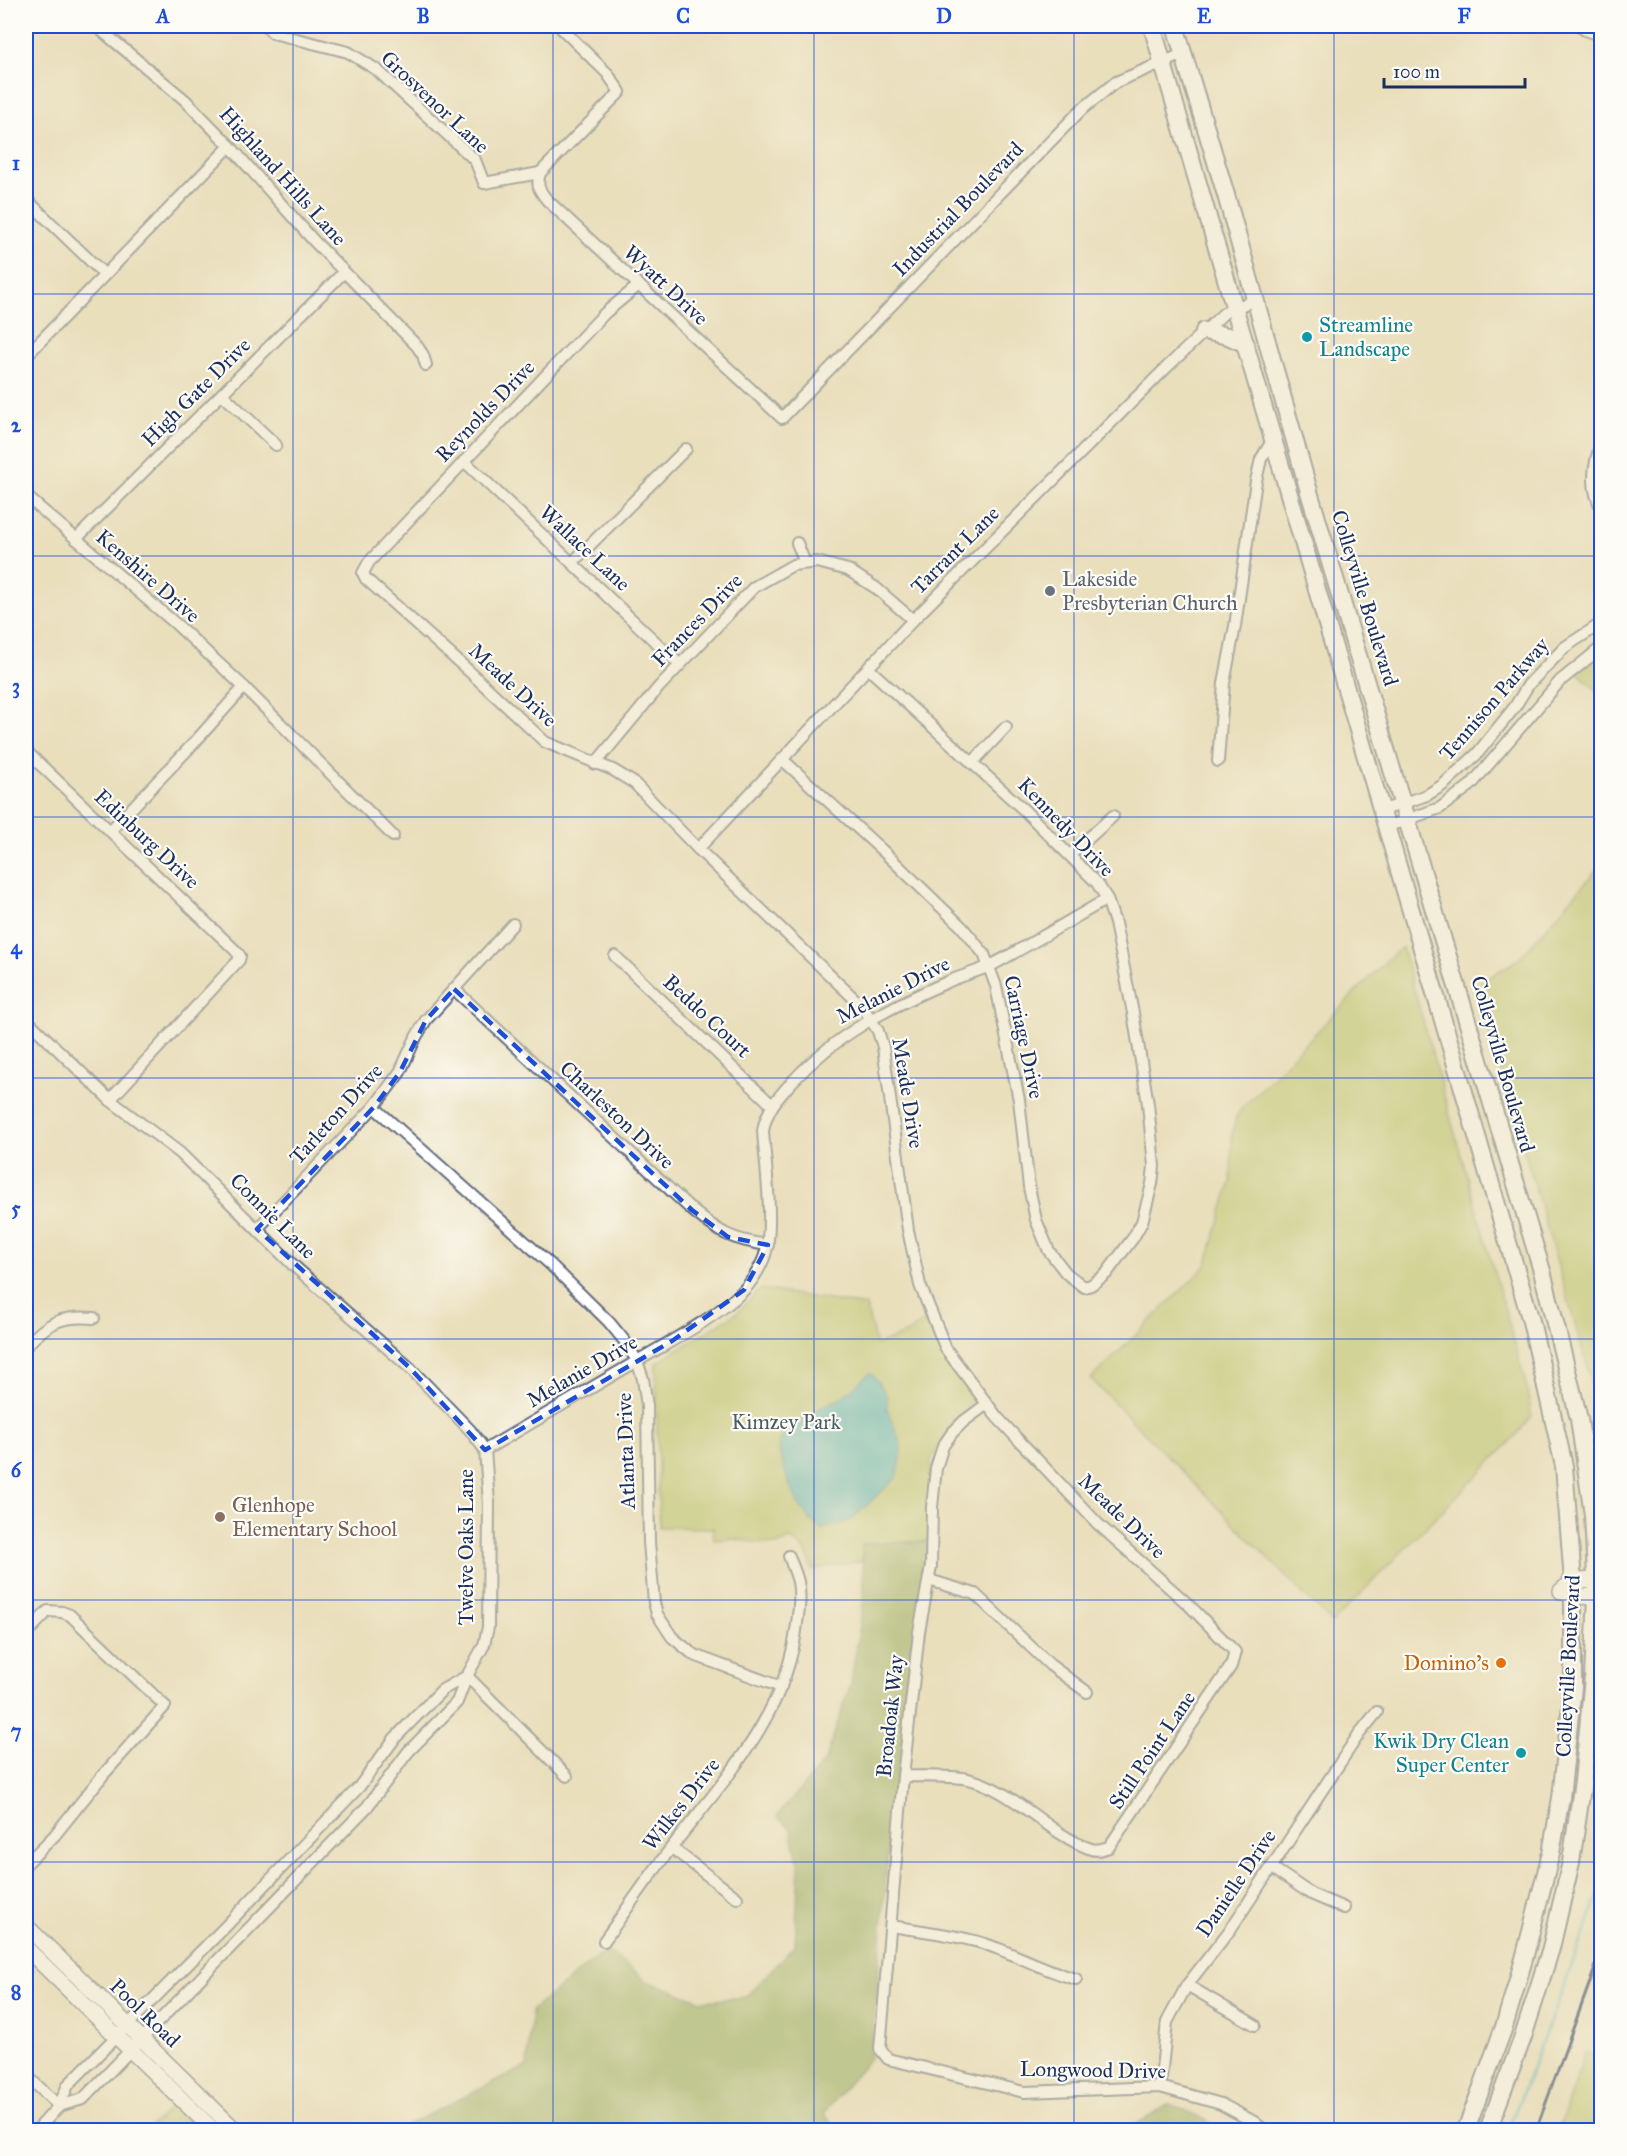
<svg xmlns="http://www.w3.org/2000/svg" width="1627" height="2156" font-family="'IM FELL Great Primer',serif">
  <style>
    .green { fill: #b7c568; stroke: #697a63; stroke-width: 1.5 }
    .forest { fill: #91aa5c; stroke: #566c5d; stroke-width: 1.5 }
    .water { fill: #45b3c0; stroke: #30718f; stroke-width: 1.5 }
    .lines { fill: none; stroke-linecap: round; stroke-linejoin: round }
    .stream { stroke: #45b3c0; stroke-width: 3 }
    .river { stroke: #45b3c0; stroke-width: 16 }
    .minor-casing { stroke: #636d7f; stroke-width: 14 }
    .secondary-casing { stroke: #636d7f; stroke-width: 18 }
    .primary-casing { stroke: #636d7f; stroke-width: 20 }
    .minor { stroke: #fff; stroke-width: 10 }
    .secondary { stroke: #fff; stroke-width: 15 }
    .primary { stroke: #fff; stroke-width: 16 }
    .rail { stroke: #1b2f5e; stroke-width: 3 }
    .marked { fill: none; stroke: #1d4ed8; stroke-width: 4.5; stroke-dasharray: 12 8; stroke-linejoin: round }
    .grid { fill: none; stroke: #1d4ed8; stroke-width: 1.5; stroke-opacity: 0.55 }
    .culture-dot { fill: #0f9aa8; stroke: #fdfcf7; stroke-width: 2 }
    .worship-dot { fill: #6b7280; stroke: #fdfcf7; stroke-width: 2 }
    .education-dot { fill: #8d6e63; stroke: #fdfcf7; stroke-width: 2 }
    .food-dot { fill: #e8710a; stroke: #fdfcf7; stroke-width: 2 }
    .labels { text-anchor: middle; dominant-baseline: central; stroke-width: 4.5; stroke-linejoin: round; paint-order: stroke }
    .street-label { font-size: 21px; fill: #1b2f5e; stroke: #fdfcf7 }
    .culture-label { font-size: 21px; fill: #0d838f; stroke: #fdfcf7; text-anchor: start }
    .worship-label { font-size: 21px; fill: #5b616d; stroke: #fdfcf7; text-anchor: start }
    .park-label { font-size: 21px; fill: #4a5c61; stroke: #fdfcf7 }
    .education-label { font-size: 21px; fill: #785e54; stroke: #fdfcf7; text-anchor: start }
    .food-label { font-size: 21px; fill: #c56008; stroke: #fdfcf7; text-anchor: end }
    .neatline { fill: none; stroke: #1d4ed8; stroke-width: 2 }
    .grid-label { font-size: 20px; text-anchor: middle; font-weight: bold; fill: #1d4ed8 }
  </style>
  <rect width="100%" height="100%" fill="#fdfcf7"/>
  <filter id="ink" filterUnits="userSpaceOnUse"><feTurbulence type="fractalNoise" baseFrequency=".0167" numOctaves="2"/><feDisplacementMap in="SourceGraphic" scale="12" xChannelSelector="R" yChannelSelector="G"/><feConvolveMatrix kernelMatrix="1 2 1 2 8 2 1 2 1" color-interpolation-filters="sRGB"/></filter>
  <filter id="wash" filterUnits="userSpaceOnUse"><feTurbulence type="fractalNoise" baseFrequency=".008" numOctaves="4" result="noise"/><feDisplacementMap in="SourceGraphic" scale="24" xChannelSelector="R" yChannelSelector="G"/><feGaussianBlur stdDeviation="1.35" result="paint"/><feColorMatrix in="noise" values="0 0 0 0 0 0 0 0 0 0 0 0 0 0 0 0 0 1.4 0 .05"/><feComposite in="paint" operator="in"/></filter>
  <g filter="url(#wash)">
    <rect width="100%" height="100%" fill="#eadfbb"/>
    <g class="green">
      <polygon points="1601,651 1601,695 1577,672"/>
      <polygon points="1601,865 1601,1452 1590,1376 1485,1016 1481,982 1519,959"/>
      <polygon points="1402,947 1525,1380 1532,1416 1513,1439 1332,1623 1091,1379 1206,1266 1231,1181 1232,1134 1236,1117 1242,1108 1386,961"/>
      <path d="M761,1289L866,1306L876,1345L908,1333L928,1318L975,1397L955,1419L931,1460V1541L863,1544L861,1561L812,1570C808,1552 806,1549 790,1539L777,1545L732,1539L714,1540L713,1528L659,1527L656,1363L735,1314Z"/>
      <polygon points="1585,2053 1601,2055 1601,2130 1558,2130"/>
      <polygon points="173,2106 198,2130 146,2130"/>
    </g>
    <g class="forest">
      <polygon points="931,1541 890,1825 879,1968 870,2058 824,2113 836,2130 397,2130 527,2066 532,2010 606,1950 647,1981 702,2001 745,1997 795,1945 799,1865 791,1829 777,1816 825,1761 851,1683 864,1597 862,1544"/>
      <polygon points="1169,2104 1205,2119 1220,2130 1127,2130"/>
    </g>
    <polygon class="water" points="870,1373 877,1380 887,1396 887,1409 901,1444 901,1459 896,1478 850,1521 822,1529 812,1522 799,1505 788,1481 779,1451 780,1440 788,1429 825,1405 840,1399"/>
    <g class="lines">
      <polyline class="stream" points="1508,2130 1602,1887"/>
      <polyline class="river" points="648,2130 656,2126 672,2130"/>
    </g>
  </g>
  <g filter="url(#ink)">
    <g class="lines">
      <g class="minor-casing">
        <g id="minor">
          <polyline points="96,26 185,100 230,146 313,240 417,346 423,355 426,365"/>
          <polyline points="266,26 273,33 348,52 377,70 475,160 484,183 540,173"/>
          <path d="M559,26L607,73L620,92L540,173C536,186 539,190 547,200L782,418L1081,110L1116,82L1183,54"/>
          <polyline points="1580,26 1585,30 1597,34 1602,30"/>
          <polyline points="26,199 104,274"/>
          <path d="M639,285L605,313L369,562L363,573L366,579L470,672L545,742L613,770L634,783L698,849L863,1007L878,1031L883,1047L908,1230L920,1285L946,1349L997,1417L1098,1524L1189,1605L1235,1652L1231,1666L1109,1847C1103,1849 1097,1851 1091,1849C1046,1833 1015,1790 968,1779C947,1775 924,1777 903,1776"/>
          <polyline points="26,356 230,146"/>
          <polyline points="222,394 276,445"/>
          <path d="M1602,441C1594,462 1589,488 1602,508"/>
          <polyline points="464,461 680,665"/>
          <polyline points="26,496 176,624 244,687 393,836"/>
          <polyline points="76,539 344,272"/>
          <polyline points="797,543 805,563"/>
          <polyline points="572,563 686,449"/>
          <polyline points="26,751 235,950 240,956 239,960 110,1100"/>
          <polyline points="783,760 884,852 962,927 984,954 996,986 1019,1100 1029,1187 1036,1220 1049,1251 1066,1273 1084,1287 1091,1285 1106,1274 1133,1238 1142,1222 1152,1184 1154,1166 1148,1104 1133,1013 1115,923 1107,899 1097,883 1024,810 869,669"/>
          <polyline points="1218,761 1224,683 1235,626 1256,481 1261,459 1272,441"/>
          <polyline points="972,763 1006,727"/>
          <polyline points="595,764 659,687 754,587 793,565 817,562 848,570 876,588 913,620"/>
          <polyline points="1381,811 1427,795 1443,785 1477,754 1514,708 1529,684 1565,647 1602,623"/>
          <polyline points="1386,827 1440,808 1471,785 1560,681 1602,647"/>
          <polyline points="110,831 194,743 244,687"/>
          <polyline points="698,849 913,620 1167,367 1224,313 1256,299"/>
          <polyline points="1070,855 1113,816"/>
          <polyline points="615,956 772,1105"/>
          <path d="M454,989L692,1210C720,1233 731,1240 768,1245"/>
          <polyline points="26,1019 110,1100 180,1153 294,1266 410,1368 470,1430 485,1450"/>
          <polyline points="374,1107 551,1265 609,1322 627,1344 637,1361 643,1379 647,1406 649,1542 654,1603 657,1614 672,1637 694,1655 781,1687"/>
          <polyline points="257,1229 374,1107 400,1072 416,1037 426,1020 513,924"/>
          <path d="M26,1346C48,1322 62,1315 94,1318"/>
          <polyline points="987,1404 964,1421 952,1433 943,1446 936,1468 932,1507 931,1566 919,1632 903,1776 880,2049 888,2059 1024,2092 1160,2087 1221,2104 1254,2122 1264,2130"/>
          <path d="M485,1450C536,1420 588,1390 639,1360C674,1339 712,1320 742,1292C751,1283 759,1270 764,1258C775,1229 765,1163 763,1131C766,1110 779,1096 793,1081C835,1035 888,1008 945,983C960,976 977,972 992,965C1031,944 1069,921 1107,899"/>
          <polyline points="929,1580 975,1594 1050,1665 1087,1692"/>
          <polyline points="26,1634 48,1611 62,1612 70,1615 165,1706 103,1775 54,1836 26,1864"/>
          <polyline points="467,1676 567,1776"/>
          <polyline points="672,1848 737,1898"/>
          <polyline points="1271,1867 1311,1894 1344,1908"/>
          <path d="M891,1926C921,1931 952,1934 982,1943C1014,1953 1043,1970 1076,1979"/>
          <path d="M604,1941C626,1910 648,1878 671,1848C724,1780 788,1713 797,1623C799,1610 801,1596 798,1582C796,1573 792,1565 789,1556"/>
          <polyline points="1187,1985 1255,2025"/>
          <polyline points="26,2075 59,2106"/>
          <polyline points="1160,2087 1167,2022 1187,1985 1230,1930 1359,1734 1377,1712"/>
          <polyline points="59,2106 83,2099 367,1807 408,1752 457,1702 467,1676 484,1645 488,1627 489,1503 485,1450"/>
          <polyline points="37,2130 59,2106 68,2085 225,1927 359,1787 395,1738 442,1690 467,1676"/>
        </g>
      </g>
      <g class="secondary-casing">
        <g id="secondary">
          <polyline points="1602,1580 1573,1581 1561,1591 1573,1596 1602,1597"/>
          <polyline points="26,1926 235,2130"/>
          <polyline points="26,1948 213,2130"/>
        </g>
      </g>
      <g class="primary-casing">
        <g id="primary">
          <polyline points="1152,26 1531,1321 1564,1466 1573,1581 1573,1687 1561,1798 1551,1853 1524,1959 1504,2027 1466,2130"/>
          <polyline points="1175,26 1226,195 1310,495 1542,1271 1579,1419 1593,1515 1597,1597 1593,1677 1583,1781 1571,1862 1551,1948 1523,2037 1488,2130"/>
          <polyline points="1204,331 1228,336 1246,344"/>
        </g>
      </g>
      <use href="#minor" class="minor"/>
      <use href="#secondary" class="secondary"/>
      <use href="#primary" class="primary"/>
      <polyline class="rail" points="1536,2130 1602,1949"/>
    </g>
  </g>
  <path d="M0 0H1627V2156H0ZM454,989L692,1210L728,1237L768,1245L744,1290L672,1341L485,1450L410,1368L257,1229L374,1107L400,1072L426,1020Z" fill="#eadfbb" fill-opacity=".55" fill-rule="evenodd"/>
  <path class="marked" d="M454,989L692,1210L728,1237L768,1245L744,1290L672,1341L485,1450L410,1368L257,1229L374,1107L400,1072L426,1020Z"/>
  <path class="grid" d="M293,26V2130M553,26V2130M814,26V2130M1074,26V2130M1334,26V2130M26,294H1602M26,556H1602M26,817H1602M26,1078H1602M26,1339H1602M26,1600H1602M26,1862H1602"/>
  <g class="culture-dot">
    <circle cx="1307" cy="337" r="6"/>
    <circle cx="1521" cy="1753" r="6"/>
  </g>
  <circle class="worship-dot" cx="1050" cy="591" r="6"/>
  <circle class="education-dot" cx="220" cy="1517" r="6"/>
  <circle class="food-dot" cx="1501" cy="1663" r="6"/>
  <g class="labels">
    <g class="street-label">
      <text transform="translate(435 102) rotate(43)">Grosvenor Lane</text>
      <text transform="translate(283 176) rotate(48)">Highland Hills Lane</text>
      <text transform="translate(958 209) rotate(-46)">Industrial Boulevard</text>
      <text transform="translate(666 285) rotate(43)">Wyatt Drive</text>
      <text transform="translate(196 392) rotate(-45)">High Gate Drive</text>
      <text transform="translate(485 411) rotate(-46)">Reynolds Drive</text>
      <text transform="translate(585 548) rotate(43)">Wallace Lane</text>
      <text transform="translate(955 550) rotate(-45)">Tarrant Lane</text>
      <text transform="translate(148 576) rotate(41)">Kenshire Drive</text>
      <text transform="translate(1365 598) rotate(73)">Colleyville Boulevard</text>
      <text transform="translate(697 620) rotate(-46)">Frances Drive</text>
      <text transform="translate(513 685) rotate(43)">Meade Drive</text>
      <text transform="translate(1494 699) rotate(-49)">Tennison Parkway</text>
      <text transform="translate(1066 827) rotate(46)">Kennedy Drive</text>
      <text transform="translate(147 839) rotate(43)">Edinburg Drive</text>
      <text transform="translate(893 990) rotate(-27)">Melanie Drive</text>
      <text transform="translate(707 1016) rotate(43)">Beddo Court</text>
      <text transform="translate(1024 1037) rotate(78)">Carriage Drive</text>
      <text transform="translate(1503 1064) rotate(74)">Colleyville Boulevard</text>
      <text transform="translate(908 1093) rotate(81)">Meade Drive</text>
      <text transform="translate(336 1114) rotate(-48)">Tarleton Drive</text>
      <text transform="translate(617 1115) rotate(43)">Charleston Drive</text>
      <text transform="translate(273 1216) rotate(45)">Connie Lane</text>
      <text transform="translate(582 1371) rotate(-30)">Melanie Drive</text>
      <text transform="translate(626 1451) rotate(-92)">Atlanta Drive</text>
      <text transform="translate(1122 1516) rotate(44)">Meade Drive</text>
      <text transform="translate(466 1547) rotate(-90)">Twelve Oaks Lane</text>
      <text transform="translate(1568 1666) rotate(-87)">Colleyville Boulevard</text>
      <text transform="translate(890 1716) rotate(-84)">Broadoak Way</text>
      <text transform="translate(1152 1750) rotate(-56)">Still Point Lane</text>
      <text transform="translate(681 1804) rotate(-52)">Wilkes Drive</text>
      <text transform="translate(1236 1883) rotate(-56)">Danielle Drive</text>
      <text transform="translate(145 2013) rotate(44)">Pool Road</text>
      <text transform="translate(1093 2070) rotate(1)">Longwood Drive</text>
    </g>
    <g class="culture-label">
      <text x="1319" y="325">Streamline<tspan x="1319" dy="24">Landscape</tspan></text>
      <text x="1509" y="1741" text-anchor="end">Kwik Dry Clean<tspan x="1509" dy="24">Super Center</tspan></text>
    </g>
    <g class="worship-label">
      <text x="1062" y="579">Lakeside<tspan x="1062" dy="24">Presbyterian Church</tspan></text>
    </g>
    <g class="park-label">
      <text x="786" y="1422">Kimzey Park</text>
    </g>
    <g class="education-label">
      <text x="232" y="1505">Glenhope<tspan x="232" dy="24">Elementary School</tspan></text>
    </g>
    <g class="food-label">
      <text x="1489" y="1663">Domino's</text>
    </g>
  </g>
  <rect width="1627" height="2156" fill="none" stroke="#fdfcf7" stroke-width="66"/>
  <path d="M1384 78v9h141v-9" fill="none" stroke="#1b2f5e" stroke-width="3"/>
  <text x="1393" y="78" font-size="18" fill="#1b2f5e" stroke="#fdfcf7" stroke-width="4.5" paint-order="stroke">100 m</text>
  <rect x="33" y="33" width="1561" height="2090" class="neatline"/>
  <g class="grid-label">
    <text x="163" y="23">A</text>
    <text x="423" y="23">B</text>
    <text x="683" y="23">C</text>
    <text x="944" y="23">D</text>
    <text x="1204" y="23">E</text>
    <text x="1464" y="23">F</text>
    <text x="16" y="170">1</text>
    <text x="16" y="432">2</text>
    <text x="16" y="693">3</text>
    <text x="16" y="954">4</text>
    <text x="16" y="1215">5</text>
    <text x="16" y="1477">6</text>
    <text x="16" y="1738">7</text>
    <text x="16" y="1999">8</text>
  </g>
</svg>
